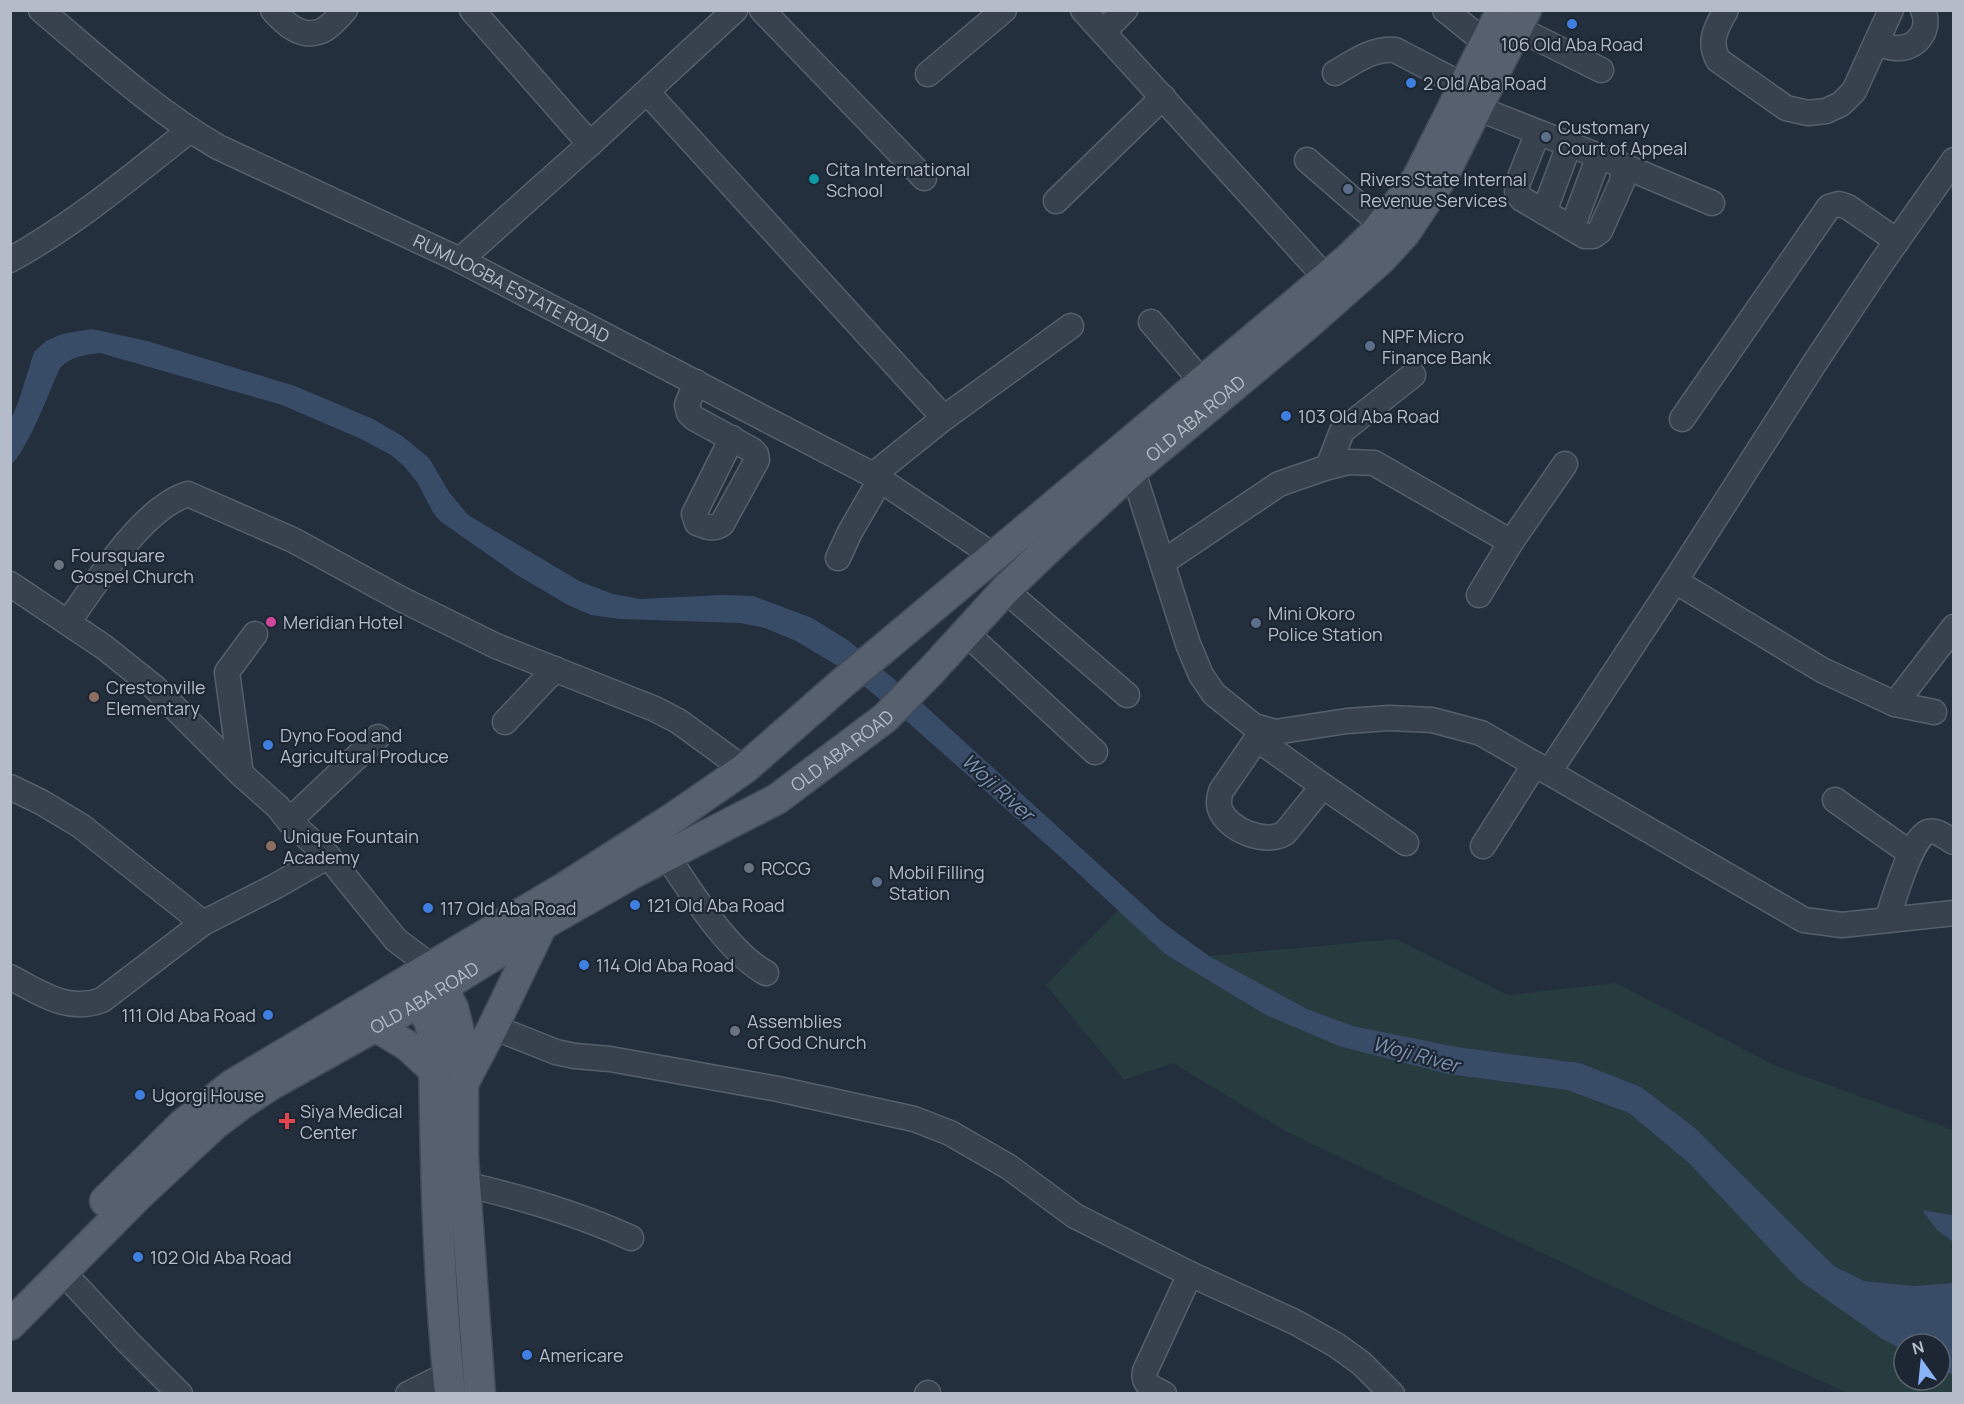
<svg xmlns="http://www.w3.org/2000/svg" width="1964" height="1404" font-family="Manrope,sans-serif">
  <style>
    .green { fill: #263c3f }
    .water { fill: #394c67 }
    .lines { fill: none; stroke-linecap: round; stroke-linejoin: round }
    .minor-casing { stroke: #565f6c; stroke-width: 27 }
    .major-casing { stroke: #414a57; stroke-width: 33 }
    .minor { stroke: #38414e; stroke-width: 24 }
    .major { stroke: #56606e; stroke-width: 30 }
    .shop-dot { fill: #3f7fe0; stroke: #1d2633; stroke-width: 2 }
    .service-dot { fill: #5c6f8a; stroke: #1d2633; stroke-width: 2 }
    .culture-dot { fill: #0f9aa8; stroke: #1d2633; stroke-width: 2 }
    .worship-dot { fill: #6b7280; stroke: #1d2633; stroke-width: 2 }
    .hotel-dot { fill: #d1479c; stroke: #1d2633; stroke-width: 2 }
    .education-dot { fill: #8d6e63; stroke: #1d2633; stroke-width: 2 }
    .health-dot { fill: #e0444e; stroke: #1d2633; stroke-width: 2 }
    .labels { text-anchor: middle; dominant-baseline: central; stroke-width: 4.5; stroke-linejoin: round; paint-order: stroke }
    .poi-label { font-size: 18px; fill: #b4bcc9; stroke: #1d2633; text-anchor: start }
    .street-label { font-size: 18px; fill: #b4bcc9; stroke: #1d2633 }
    .water-label { font-size: 20px; font-style: italic; fill: #7c92b1; stroke: #1d2633 }
  </style>
  <rect width="100%" height="100%" fill="#242f3e"/>
  <g class="green">
    <polygon points="1118,910 1165,954 1264,1014 1448,1074 1567,1090 1629,1113 1690,1164 1884,1340 1904,1350 1904,1380 1940,1380 1940,1369 1953,1375 1953,1393 1848,1393 1652,1305 1287,1132 1173,1063 1124,1080 1046,985"/>
    <polygon points="1396,939 1508,995 1616,983 1776,1066 1953,1130 1953,1215 1923,1210 1937,1230 1953,1242 1953,1283 1914,1286 1863,1281 1834,1266 1695,1128 1641,1087 1580,1063 1457,1047 1353,1026 1307,1009 1209,956"/>
  </g>
  <g class="water">
    <path d="M92,329L147,341L295,386L373,419L402,436L429,458L449,492L468,515L581,582L613,594L640,599L722,595L753,596L812,618L849,641L922,703L1162,922L1209,956L1307,1009L1353,1026L1457,1047L1580,1063L1641,1087L1695,1128L1834,1266L1864,1281L1914,1286L1953,1283V1375L1940,1369V1344H1904V1350L1884,1340L1799,1280L1690,1164L1629,1113L1567,1090L1448,1074L1339,1046L1264,1014L1165,954L1066,862L904,719L843,669L796,641L765,628L740,623L620,619L591,615L568,605L517,575L440,521L434,514L417,482L404,466L391,455L361,439L282,405L100,353C85,355 71,356 60,368C48,393 30,446 11,465V419L18,403L34,352L46,341L62,334Z"/>
    <polygon points="1922,1210 1953,1215 1953,1242 1937,1230"/>
  </g>
  <g class="lines">
    <g class="minor-casing">
      <g id="minor">
        <path id="s1" d="M41,10C98,58 153,109 218,147L460,260L873,475L994,556"/>
        <path d="M273,10C284,23 300,38 318,32C328,30 338,17 345,10"/>
        <polyline points="472,10 590,144"/>
        <polyline points="762,10 924,178"/>
        <polyline points="1083,10 1326,278"/>
        <polyline points="1445,10 1486,43"/>
        <path d="M1726,10C1716,28 1708,41 1718,60L1786,108L1808,113L1826,111L1841,104L1854,91L1891,10"/>
        <polyline points="1517,28 1601,70"/>
        <polyline points="1103,32 1125,10"/>
        <path d="M1876,43C1883,45 1892,49 1900,48C1919,47 1931,27 1923,10"/>
        <path d="M1335,73C1354,62 1372,48 1395,50L1464,86"/>
        <polyline points="928,74 1004,10"/>
        <polyline points="647,92 944,418"/>
        <polyline points="1477,108 1619,164 1623,173 1622,182 1600,231 1593,236 1585,236 1522,199 1517,193 1517,185 1538,132"/>
        <polyline points="1307,160 1382,225"/>
        <polyline points="1619,164 1712,203"/>
        <polyline points="1056,201 1163,97"/>
        <polyline points="1544,212 1569,145"/>
        <polyline points="1572,228 1599,156"/>
        <path d="M10,260C75,224 132,176 190,130"/>
        <polyline points="460,260 590,144 735,10"/>
        <polyline points="1151,322 1202,382"/>
        <path d="M696,382L687,405L689,413L694,418L752,450L756,454L757,460L722,524C713,530 707,527 697,523L694,514L732,438"/>
        <polyline points="1682,419 1829,207 1839,204 1848,207 1897,241"/>
        <polyline points="1128,456 1188,644 1201,675 1214,694 1254,726 1275,732 1347,721 1389,718 1432,720 1481,733 1804,920 1842,925 1954,913"/>
        <polyline points="1328,467 1342,431 1413,375"/>
        <polyline points="873,475 944,418 1071,326"/>
        <polyline points="838,558 850,532 880,480"/>
        <polyline points="1163,562 1279,484 1328,467 1349,462 1374,463 1511,542 1565,464"/>
        <polyline points="1675,581 1822,670 1895,704 1934,712"/>
        <polyline points="10,584 104,647 154,687 241,774 278,807 289,821 328,856 396,940 431,966"/>
        <polyline points="1005,590 1127,695"/>
        <polyline points="1479,595 1511,542"/>
        <path d="M68,622C96,584 142,508 188,494L293,540L401,599L496,646L655,709L678,721L744,769"/>
        <polyline points="966,633 1095,752"/>
        <polyline points="1895,704 1954,627"/>
        <polyline points="505,722 555,669"/>
        <path d="M1263,730L1221,791C1219,797 1218,803 1220,809C1228,831 1267,845 1285,833L1323,786L1406,843"/>
        <polyline points="1257,739 1323,786"/>
        <polyline points="1549,772 1675,581 1814,364 1880,265 1954,160"/>
        <polyline points="241,774 227,672 255,634"/>
        <polyline points="10,787 41,802 81,826 203,923"/>
        <polyline points="1835,800 1910,853"/>
        <polyline points="289,821 378,737"/>
        <polyline points="1483,846 1535,764"/>
        <path d="M667,856C690,891 729,953 766,973"/>
        <path d="M1887,920C1893,903 1911,837 1928,832C1937,829 1946,838 1954,842"/>
        <path d="M10,977C40,993 68,1013 102,1000L203,923L276,886L328,856"/>
        <polyline points="493,1027 556,1052 575,1056 610,1059 778,1089 914,1119 950,1133 1009,1167 1075,1216 1190,1274 1295,1322 1336,1345 1361,1363 1392,1394"/>
        <path d="M465,1184C522,1198 577,1213 631,1238"/>
        <polyline points="63,1272 127,1341 180,1394"/>
        <polyline points="408,1394 448,1374"/>
        <polyline points="927,1394 928,1393"/>
        <path d="M1164,1394C1153,1388 1142,1385 1145,1371L1190,1274"/>
      </g>
    </g>
    <g class="major-casing">
      <g id="major">
        <polyline points="434,971 453,1008 463,1048 463,1157 480,1394"/>
        <path d="M410,985L430,1023L434,1040C435,1158 438,1276 450,1394"/>
        <polyline points="375,1026 408,1046 434,1070"/>
        <polyline points="465,1080 493,1027 542,925"/>
        <polyline points="105,1201 182,1125 232,1085 564,888 673,818 744,769 840,685 1302,298 1348,259 1375,233 1417,179 1502,10"/>
        <path id="s2" d="M10,1325L140,1194L215,1124L243,1103L272,1084L419,1002L542,925L635,872L777,799L885,718L933,669L1005,590L1055,542L1133,470L1309,323L1380,260L1405,233L1444,174L1526,10"/>
      </g>
    </g>
    <use href="#minor" class="minor"/>
    <use href="#major" class="major"/>
  </g>
  <g class="shop-dot">
    <circle cx="1572" cy="24" r="6"/>
    <circle cx="1411" cy="83" r="6"/>
    <circle cx="1286" cy="416" r="6"/>
    <circle cx="268" cy="745" r="6"/>
    <circle cx="635" cy="905" r="6"/>
    <circle cx="428" cy="908" r="6"/>
    <circle cx="584" cy="965" r="6"/>
    <circle cx="268" cy="1015" r="6"/>
    <circle cx="140" cy="1095" r="6"/>
    <circle cx="138" cy="1257" r="6"/>
    <circle cx="527" cy="1355" r="6"/>
  </g>
  <g class="service-dot">
    <circle cx="1546" cy="137" r="6"/>
    <circle cx="1348" cy="189" r="6"/>
    <circle cx="1370" cy="346" r="6"/>
    <circle cx="1256" cy="623" r="6"/>
    <circle cx="877" cy="882" r="6"/>
  </g>
  <circle class="culture-dot" cx="814" cy="179" r="6"/>
  <g class="worship-dot">
    <circle cx="59" cy="565" r="6"/>
    <circle cx="749" cy="868" r="6"/>
    <circle cx="735" cy="1031" r="6"/>
  </g>
  <circle class="hotel-dot" cx="271" cy="622" r="6"/>
  <g class="education-dot">
    <circle cx="94" cy="697" r="6"/>
    <circle cx="271" cy="846" r="6"/>
  </g>
  <path class="health-dot" d="M284 1112h6v6h6v6h-6v6h-6v-6h-6v-6h6z"/>
  <g class="labels">
    <g class="poi-label">
      <text x="1572" y="44" text-anchor="middle">106 Old Aba Road</text>
      <text x="1423" y="83">2 Old Aba Road</text>
      <text x="1558" y="127">Customary<tspan x="1558" dy="21">Court of Appeal</tspan></text>
      <text x="826" y="169">Cita International<tspan x="826" dy="21">School</tspan></text>
      <text x="1360" y="179">Rivers State Internal<tspan x="1360" dy="21">Revenue Services</tspan></text>
      <text x="1382" y="336">NPF Micro<tspan x="1382" dy="21">Finance Bank</tspan></text>
      <text x="1298" y="416">103 Old Aba Road</text>
      <text x="71" y="555">Foursquare<tspan x="71" dy="21">Gospel Church</tspan></text>
      <text x="1268" y="613">Mini Okoro<tspan x="1268" dy="21">Police Station</tspan></text>
      <text x="283" y="622">Meridian Hotel</text>
      <text x="106" y="687">Crestonville<tspan x="106" dy="21">Elementary</tspan></text>
      <text x="280" y="735">Dyno Food and<tspan x="280" dy="21">Agricultural Produce</tspan></text>
      <text x="283" y="836">Unique Fountain<tspan x="283" dy="21">Academy</tspan></text>
      <text x="761" y="868">RCCG</text>
      <text x="889" y="872">Mobil Filling<tspan x="889" dy="21">Station</tspan></text>
      <text x="647" y="905">121 Old Aba Road</text>
      <text x="440" y="908">117 Old Aba Road</text>
      <text x="596" y="965">114 Old Aba Road</text>
      <text x="256" y="1015" text-anchor="end">111 Old Aba Road</text>
      <text x="747" y="1021">Assemblies<tspan x="747" dy="21">of God Church</tspan></text>
      <text x="152" y="1095">Ugorgi House</text>
      <text x="300" y="1111">Siya Medical<tspan x="300" dy="21">Center</tspan></text>
      <text x="150" y="1257">102 Old Aba Road</text>
      <text x="539" y="1355">Americare</text>
    </g>
    <g class="street-label">
      <text stroke="none"><textPath href="#s1" startOffset="550">RUMUOGBA ESTATE ROAD</textPath></text>
      <text stroke="none"><textPath href="#s2" startOffset="1504">OLD ABA ROAD</textPath></text>
      <text stroke="none"><textPath href="#s2" startOffset="1018">OLD ABA ROAD</textPath></text>
      <text stroke="none"><textPath href="#s2" startOffset="532">OLD ABA ROAD</textPath></text>
    </g>
    <g class="water-label">
      <text transform="translate(998 787) rotate(42)">Woji River</text>
      <text transform="translate(1416 1054) rotate(15)">Woji River</text>
    </g>
  </g>
  <rect width="1964" height="1404" fill="none" stroke="#b4bcc9" stroke-width="24"/>
  <g transform="translate(1922 1362) rotate(345)"><circle r="28" fill="#1d2633" stroke="#59626f" stroke-width="1.5"/>
  <path d="M0-4.5L10 22L0 15L-10 22Z" fill="#8ab4f8"/>
  <text y="-9" font-size="16" font-weight="bold" text-anchor="middle" fill="#b4bcc9">N</text>
  </g>
</svg>
